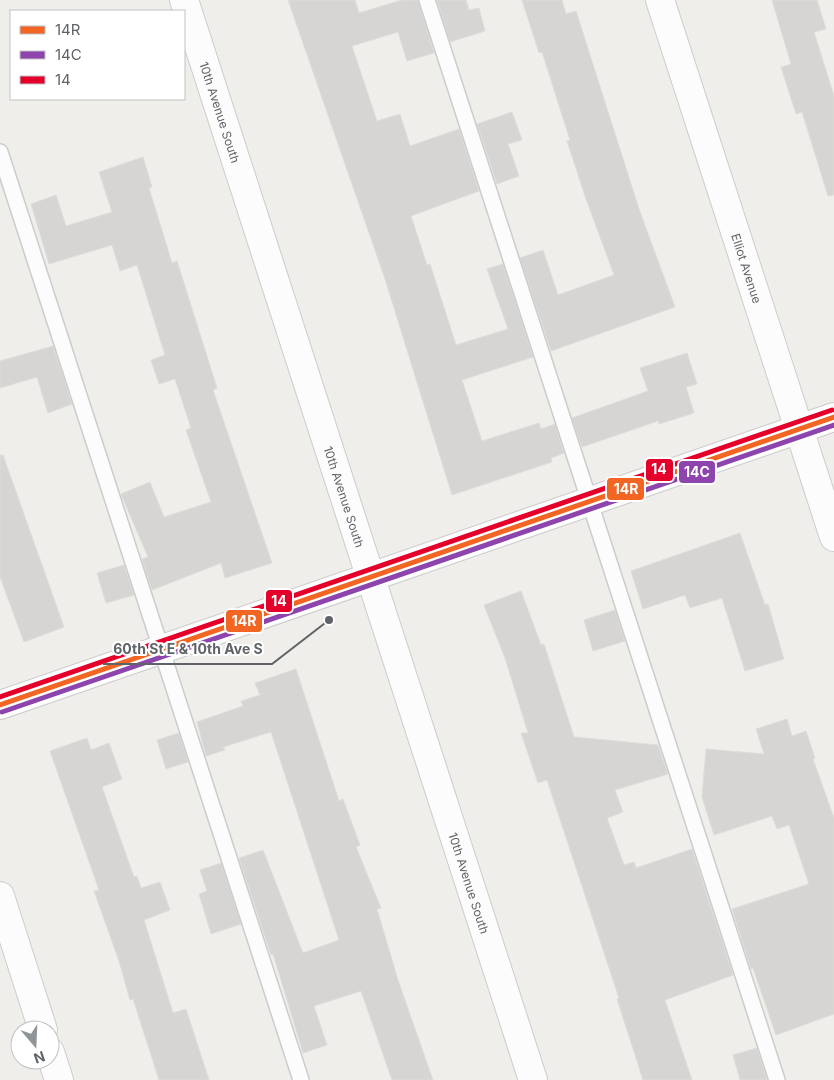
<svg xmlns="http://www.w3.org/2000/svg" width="834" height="1080" font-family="Inter,sans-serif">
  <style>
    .building { fill: #d6d5d3; stroke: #deddd9 }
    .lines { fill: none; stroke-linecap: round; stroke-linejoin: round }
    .lane-casing { stroke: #cbcccc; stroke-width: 18 }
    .street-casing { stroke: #cbcccc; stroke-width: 30 }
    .secondary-casing { stroke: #cacacb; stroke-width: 30 }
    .lane { stroke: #fdfcfc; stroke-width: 15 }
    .street { stroke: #fdfcfc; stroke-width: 28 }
    .secondary { stroke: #fdfcfc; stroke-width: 28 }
    .bus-1-casing { stroke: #fff; stroke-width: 9 }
    .bus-2-casing { stroke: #fff; stroke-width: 9 }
    .bus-3-casing { stroke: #fff; stroke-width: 9 }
    .bus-1 { stroke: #f26522; stroke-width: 5 }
    .bus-2 { stroke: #8e44ad; stroke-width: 5 }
    .bus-3 { stroke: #e4002b; stroke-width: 5 }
    .labels { text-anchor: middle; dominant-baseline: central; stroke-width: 4; stroke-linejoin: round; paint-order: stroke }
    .street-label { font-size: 12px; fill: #5f6368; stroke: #fff }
    .leader { fill: none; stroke: #5f6368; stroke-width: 2 }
    .callout-dot { fill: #5f6368; stroke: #fff; stroke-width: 2 }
    .callout-label { font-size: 14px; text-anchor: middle; font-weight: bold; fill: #5f6368; stroke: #fff; stroke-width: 4; stroke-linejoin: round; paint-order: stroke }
    .line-badge { stroke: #fff; stroke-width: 2 }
    .badge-label { font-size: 14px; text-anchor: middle; font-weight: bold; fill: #fff }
  </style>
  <rect width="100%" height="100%" fill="#efeeea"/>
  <g class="building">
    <polygon points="288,0 355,0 359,13 402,0 418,0 434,53 407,61 398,32 352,46 377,121 400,114 410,146 459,129 479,191 411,216 427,265 430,264 456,345 508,329 487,269 503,264 533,357 462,380 482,441 539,423 541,429 555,424 564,453 551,458 552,462 452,495 385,279"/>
    <polygon points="437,0 466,0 469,10 479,8 485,31 450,42"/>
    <polygon points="522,0 562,0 566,14 576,11 639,209 675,307 551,351 520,258 543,250 558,295 614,275 585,196 567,141 570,140 542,52 539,53"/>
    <polygon points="772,0 817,0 826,29 814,32 834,96 834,195 828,196 802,112 796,114 781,67 791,64"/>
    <polygon points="512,112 522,140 508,144 519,176 497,184 477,124"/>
    <polygon points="143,157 152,187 149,188 172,263 177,261 217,388 213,390 272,563 225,578 221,563 152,590 142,559 148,557 121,494 150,482 164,517 211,502 186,430 191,428 175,379 159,384 151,360 165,355 137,265 120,271 112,245 49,264 31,204 56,195 66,226 112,212 99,172"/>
    <polygon points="53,346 72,404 48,413 37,377 0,388 0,361"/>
    <polygon points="687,353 697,384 686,387 694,413 659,424 658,421 582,447 572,418 648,391 640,368"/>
    <polygon points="0,455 3,455 64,627 24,642 0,577"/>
    <polygon points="740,533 765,605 768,604 784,659 745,671 722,598 690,608 685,595 643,609 631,571"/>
    <polygon points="124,565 134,595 106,603 97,573"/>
    <polygon points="521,591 541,645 544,644 574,737 658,745 668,774 615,790 623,812 607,818 624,865 634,862 636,868 692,849 733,975 665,1000 692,1080 643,1080 617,999 619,998 547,780 538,783 521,733 528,733 505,658 484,605"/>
    <polygon points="615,610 625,641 593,651 584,620"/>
    <polygon points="296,669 339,801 343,799 360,845 356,847 381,908 377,909 398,980 433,1080 392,1080 361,991 314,1006 327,1045 303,1053 273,954 271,955 239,858 263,850 303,953 339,940 271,732 223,747 225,750 206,756 197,722 243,706 241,701 260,695 255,683"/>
    <polygon points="787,719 792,736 806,731 815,758 813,759 834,818 834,1014 776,1035 753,968 751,969 732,909 809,884 789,825 777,829 772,816 714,835 702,797 706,749 764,754 756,729"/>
    <polygon points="179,733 188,762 166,769 157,740"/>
    <polygon points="87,738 91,750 109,743 122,779 102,787 134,877 137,876 141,888 160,882 170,910 144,920 173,1013 186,1009 209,1080 159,1080 133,999 130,1000 119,961 94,891 99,890 50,751"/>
    <polygon points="221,863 241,924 211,934 199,894 207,891 200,870"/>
    <polygon points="757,1048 767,1080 740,1080 733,1055"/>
  </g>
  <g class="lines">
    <g class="lane-casing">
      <g id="lane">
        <polyline points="427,0 777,1080"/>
        <polyline points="0,152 301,1080"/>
      </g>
    </g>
    <g class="street-casing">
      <g id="street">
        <path id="s1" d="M184,0L533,1080"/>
        <path id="s2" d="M660,0L834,537"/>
        <polyline points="0,896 43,1030"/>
        <polyline points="50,1052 59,1080"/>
      </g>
    </g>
    <g class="secondary-casing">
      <polyline id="secondary" points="0,705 834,417"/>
    </g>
    <use href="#lane" class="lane"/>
    <use href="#street" class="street"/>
    <use href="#secondary" class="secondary"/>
    <g class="bus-1-casing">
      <polyline id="bus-1" points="0,705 834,417"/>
    </g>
    <g class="bus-2-casing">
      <polyline id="bus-2" points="2,712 834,425"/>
    </g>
    <g class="bus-3-casing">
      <polyline id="bus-3" points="0,697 832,410"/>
    </g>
    <use href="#bus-1" class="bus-1"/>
    <use href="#bus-2" class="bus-2"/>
    <use href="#bus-3" class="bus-3"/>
  </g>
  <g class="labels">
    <g class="street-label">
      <text stroke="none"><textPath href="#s1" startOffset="118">10th Avenue South</textPath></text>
      <text stroke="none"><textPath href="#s2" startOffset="282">Elliot Avenue</textPath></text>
      <text stroke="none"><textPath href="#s1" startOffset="522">10th Avenue South</textPath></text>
      <text stroke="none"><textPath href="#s1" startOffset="928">10th Avenue South</textPath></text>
    </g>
  </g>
  <path class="leader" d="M329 620L272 664H103"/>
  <circle class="callout-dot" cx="329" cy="620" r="5"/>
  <g class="callout-label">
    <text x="188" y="654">60th St E &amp; 10th Ave S</text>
  </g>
  <g class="line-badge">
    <rect x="645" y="458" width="29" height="24" rx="5" fill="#e4002b"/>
    <rect x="678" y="460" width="38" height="24" rx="5" fill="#8e44ad"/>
    <rect x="606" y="477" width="39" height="24" rx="5" fill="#f26522"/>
    <rect x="265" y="589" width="28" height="24" rx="5" fill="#e4002b"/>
    <rect x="225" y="609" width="38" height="24" rx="5" fill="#f26522"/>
  </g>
  <g class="badge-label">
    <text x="659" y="474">14</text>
    <text x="697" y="477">14C</text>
    <text x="626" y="494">14R</text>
    <text x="279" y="606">14</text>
    <text x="244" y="626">14R</text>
  </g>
  <rect x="10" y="10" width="175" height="90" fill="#ffffff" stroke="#bfc1c3"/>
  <rect x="20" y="26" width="25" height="8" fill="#f26522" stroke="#bfc1c3"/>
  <text x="55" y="35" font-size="15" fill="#5f6368">14R</text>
  <rect x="20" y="51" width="25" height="8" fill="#8e44ad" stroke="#bfc1c3"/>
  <text x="55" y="60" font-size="15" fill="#5f6368">14C</text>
  <rect x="20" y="76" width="25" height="8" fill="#e4002b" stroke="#bfc1c3"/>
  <text x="55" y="85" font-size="15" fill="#5f6368">14</text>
  <g transform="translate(35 1045) rotate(161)"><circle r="24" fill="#ffffff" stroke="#bfc1c3"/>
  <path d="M0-4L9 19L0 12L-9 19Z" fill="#919496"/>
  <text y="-8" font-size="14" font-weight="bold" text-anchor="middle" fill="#5f6368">N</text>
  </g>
</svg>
